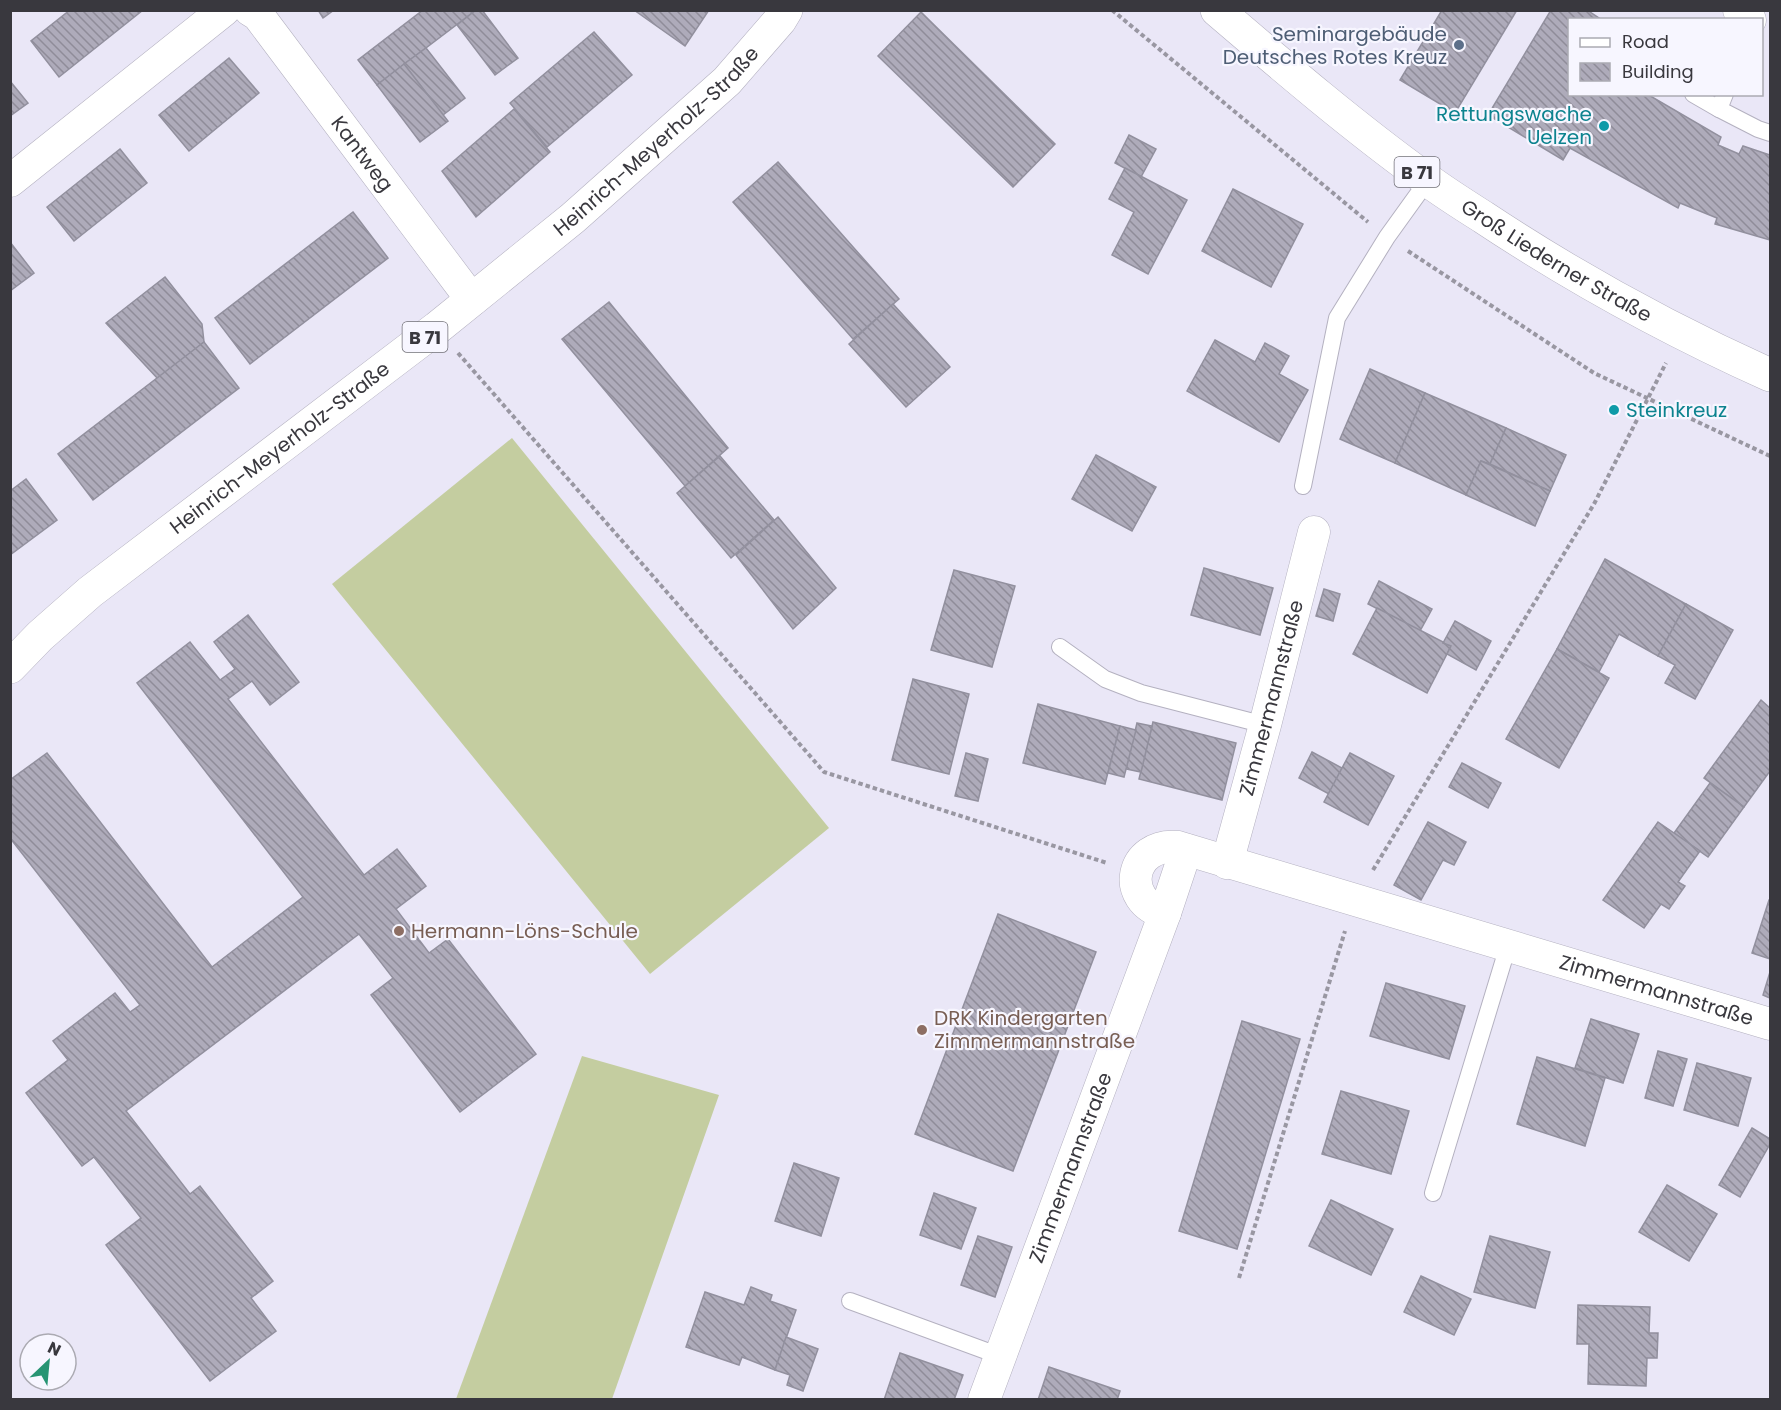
<svg xmlns="http://www.w3.org/2000/svg" width="1781" height="1410" font-family="Poppins,sans-serif">
  <style>
    .grass { fill: #c4cda0 }
    .building { fill: url(#building-back-hatch); stroke: #92909e; stroke-width: 1.5 }
    .lines { fill: none; stroke-linecap: round; stroke-linejoin: round }
    .service-casing { stroke: #b4b1c0; stroke-width: 18 }
    .minor-casing { stroke: #b4b1c0; stroke-width: 33 }
    .primary-casing { stroke: #b4b1c0; stroke-width: 34 }
    .path { stroke: #9997a2; stroke-width: 4; stroke-dasharray: 4.5 3; stroke-linecap: butt }
    .service { stroke: #fff; stroke-width: 16 }
    .minor { stroke: #fff; stroke-width: 32 }
    .primary { stroke: #fff; stroke-width: 33 }
    .service-dot { fill: #5c6f8a; stroke: #f7f6ff; stroke-width: 2 }
    .culture-dot { fill: #0f9aa8; stroke: #f7f6ff; stroke-width: 2 }
    .education-dot { fill: #8d6e63; stroke: #f7f6ff; stroke-width: 2 }
    .labels { text-anchor: middle; dominant-baseline: central; stroke-width: 4.5; stroke-linejoin: round; paint-order: stroke }
    .shield { fill: #f7f6ff; stroke: #727178; stroke-width: 1.5 }
    .shield-label { font-size: 18px; font-weight: bold; fill: #39383e }
    .service-label { font-size: 20px; fill: #4e5e75; stroke: #f7f6ff; text-anchor: end }
    .culture-label { font-size: 20px; fill: #0d838f; stroke: #f7f6ff; text-anchor: end }
    .street-label { font-size: 20px; fill: #39383e; stroke: #f7f6ff }
    .education-label { font-size: 20px; fill: #785e54; stroke: #f7f6ff; text-anchor: start }
  </style>
  <defs>
    <pattern id="building-back-hatch" width="6" height="6" patternUnits="userSpaceOnUse" patternTransform="scale(1.5)"><rect width="6" height="6" fill="#aeabba"/><path d="M-1 5l2 2M0 0l6 6M5-1l2 2" fill="none" stroke="#8f8c99"/></pattern>
  </defs>
  <rect width="100%" height="100%" fill="#eae7f7"/>
  <g class="grass">
    <polygon points="512,438 829,828 650,974 332,584"/>
    <polygon points="582,1056 719,1095 612,1399 456,1399"/>
  </g>
  <g class="building">
    <polygon points="70,10 143,10 59,77 31,41"/>
    <polygon points="318,10 334,10 323,18"/>
    <polygon points="423,10 476,10 377,85 358,60"/>
    <polygon points="476,10 482,10 518,58 495,75 457,25"/>
    <polygon points="634,10 709,10 685,46"/>
    <polygon points="1442,10 1517,10 1455,113 1400,80"/>
    <polygon points="1551,10 1587,10 1602,20 1570,20 1570,94 1647,94 1721,137 1718,145 1739,154 1743,146 1770,155 1770,240 1715,224 1717,218 1680,203 1678,208 1570,148 1563,160 1488,115"/>
    <polygon points="921,12 1055,144 1013,187 878,56"/>
    <polygon points="594,32 632,75 547,147 510,103"/>
    <polygon points="426,48 465,98 443,115 404,64"/>
    <polygon points="229,58 259,93 189,151 159,115"/>
    <polygon points="404,64 448,121 420,142 377,85"/>
    <polygon points="10,81 28,103 10,116"/>
    <polygon points="514,109 550,152 476,217 442,171"/>
    <polygon points="1129,135 1156,149 1141,177 1115,163"/>
    <polygon points="120,149 147,183 74,241 47,207"/>
    <polygon points="778,162 899,299 853,339 733,202"/>
    <polygon points="1125,168 1187,200 1148,274 1112,255 1134,212 1109,199"/>
    <polygon points="1233,189 1303,224 1271,287 1202,251"/>
    <polygon points="353,212 388,258 250,364 215,318"/>
    <polygon points="10,242 34,273 10,291"/>
    <polygon points="165,277 202,324 204,342 158,379 106,323"/>
    <polygon points="609,302 728,448 685,486 562,339"/>
    <polygon points="893,304 950,367 906,407 849,344"/>
    <polygon points="1215,340 1255,362 1265,343 1289,356 1279,374 1308,390 1279,442 1187,391"/>
    <polygon points="204,342 239,388 93,500 58,454"/>
    <polygon points="1370,369 1425,393 1395,463 1340,439"/>
    <polygon points="1425,393 1506,428 1490,464 1481,461 1466,495 1395,463"/>
    <polygon points="1506,428 1566,455 1550,491 1490,464"/>
    <polygon points="1096,455 1156,487 1132,531 1072,499"/>
    <polygon points="720,456 774,520 731,558 677,493"/>
    <polygon points="1481,461 1550,491 1535,526 1466,495"/>
    <polygon points="26,479 57,520 10,555 10,491"/>
    <polygon points="778,517 836,588 793,629 736,555"/>
    <polygon points="1605,559 1686,604 1658,656 1619,634 1599,672 1557,649"/>
    <polygon points="1204,568 1273,588 1260,635 1191,615"/>
    <polygon points="954,570 1015,586 992,667 931,650"/>
    <polygon points="1379,581 1432,609 1420,631 1368,604"/>
    <polygon points="1324,589 1340,594 1333,621 1316,616"/>
    <polygon points="1686,604 1733,630 1695,699 1665,683 1675,665 1658,656"/>
    <polygon points="1377,608 1451,646 1427,693 1353,654"/>
    <polygon points="248,615 299,682 270,705 252,681 228,699 364,875 397,849 426,886 396,909 429,953 448,939 536,1054 460,1112 371,995 393,978 359,934 126,1111 190,1194 200,1186 273,1281 251,1298 276,1331 210,1381 106,1245 141,1218 94,1157 82,1166 26,1093 68,1060 53,1041 115,993 130,1012 140,1005 10,838 10,780 47,753 212,967 303,897 137,683 190,642 220,680 235,669 214,642"/>
    <polygon points="1455,621 1491,641 1476,670 1447,654 1451,646 1443,643"/>
    <polygon points="1557,649 1609,678 1559,768 1506,739"/>
    <polygon points="913,679 969,694 949,774 892,760"/>
    <polygon points="1761,700 1770,708 1770,771 1744,807 1704,778"/>
    <polygon points="1038,704 1120,726 1105,784 1023,763"/>
    <polygon points="1153,722 1236,743 1222,800 1139,779"/>
    <polygon points="1137,723 1152,726 1141,772 1126,769"/>
    <polygon points="1120,726 1136,730 1124,777 1108,773"/>
    <polygon points="1312,752 1342,768 1329,794 1299,778"/>
    <polygon points="966,753 988,759 978,801 955,796"/>
    <polygon points="1350,753 1394,776 1368,825 1324,802"/>
    <polygon points="1462,763 1501,783 1488,808 1449,787"/>
    <polygon points="1710,783 1744,807 1708,857 1674,833"/>
    <polygon points="1428,822 1466,842 1454,865 1443,860 1421,900 1394,885"/>
    <polygon points="1658,822 1700,851 1678,882 1685,886 1669,909 1661,904 1644,928 1603,900"/>
    <polygon points="1769,900 1770,900 1770,959 1752,953"/>
    <polygon points="998,914 1096,952 1013,1171 915,1134"/>
    <polygon points="1770,972 1770,998 1763,995"/>
    <polygon points="1386,983 1465,1006 1449,1059 1370,1036"/>
    <polygon points="1591,1019 1639,1034 1623,1083 1575,1068"/>
    <polygon points="1242,1021 1300,1039 1237,1249 1179,1231"/>
    <polygon points="1658,1051 1687,1059 1673,1106 1645,1098"/>
    <polygon points="1537,1057 1605,1078 1585,1146 1517,1124"/>
    <polygon points="1697,1063 1751,1078 1738,1126 1684,1110"/>
    <polygon points="1341,1091 1409,1111 1391,1174 1322,1154"/>
    <polygon points="1752,1128 1770,1139 1770,1144 1740,1197 1719,1185"/>
    <polygon points="794,1163 839,1178 821,1236 775,1221"/>
    <polygon points="1667,1185 1717,1214 1689,1261 1639,1232"/>
    <polygon points="934,1193 976,1208 961,1249 920,1235"/>
    <polygon points="1331,1200 1393,1229 1371,1275 1309,1246"/>
    <polygon points="978,1236 1012,1247 995,1297 961,1285"/>
    <polygon points="1490,1236 1550,1252 1535,1308 1474,1292"/>
    <polygon points="1421,1276 1471,1299 1454,1335 1404,1312"/>
    <polygon points="751,1287 772,1295 770,1301 796,1310 775,1370 742,1357 739,1365 686,1347 705,1292 744,1305"/>
    <polygon points="1578,1305 1650,1307 1649,1333 1658,1333 1657,1358 1647,1358 1646,1386 1588,1384 1589,1344 1577,1344"/>
    <polygon points="786,1337 818,1349 803,1391 787,1385 790,1375 775,1370"/>
    <polygon points="900,1353 963,1375 954,1400 884,1400"/>
    <polygon points="1049,1367 1120,1391 1117,1400 1038,1400"/>
  </g>
  <g class="lines">
    <g class="service-casing">
      <g id="service">
        <polyline points="1693,94 1719,109 1725,94"/>
        <polyline points="1719,109 1758,129 1770,133"/>
        <polyline points="1303,486 1337,318 1387,237 1428,180"/>
        <polyline points="1060,647 1105,679 1141,693 1265,725"/>
        <polyline points="1433,1193 1508,946"/>
        <polyline points="850,1301 1000,1356"/>
      </g>
    </g>
    <g class="minor-casing">
      <g id="minor">
        <path id="s1" d="M250,10L258,15L472,300"/>
        <polyline points="1739,10 1750,20"/>
        <polyline points="10,181 224,10"/>
        <path id="s2" d="M1227,863L1265,725L1314,532"/>
        <path id="s3" d="M1165,913C1119,901 1130,842 1178,847L1770,1024"/>
        <path id="s4" d="M984,1400L1165,913L1186,850"/>
      </g>
    </g>
    <g class="primary-casing">
      <g id="primary">
        <path id="s5" d="M1217,10C1286,69 1354,127 1426,179C1445,193 1464,205 1483,217C1575,278 1670,330 1770,375"/>
        <path id="s6" d="M10,667L40,636L90,592L437,328L573,218L727,81L780,20L786,10"/>
      </g>
    </g>
    <g class="path">
      <polyline points="1112,10 1368,222"/>
      <polyline points="1408,251 1594,373 1770,456"/>
      <polyline points="458,353 824,772 1107,863"/>
      <polyline points="1373,870 1594,504 1666,363"/>
      <polyline points="1239,1278 1345,931"/>
    </g>
    <use href="#service" class="service"/>
    <use href="#minor" class="minor"/>
    <use href="#primary" class="primary"/>
  </g>
  <circle class="service-dot" cx="1459" cy="45" r="6"/>
  <g class="culture-dot">
    <circle cx="1604" cy="126" r="6"/>
    <circle cx="1614" cy="410" r="6"/>
  </g>
  <g class="education-dot">
    <circle cx="399" cy="931" r="6"/>
    <circle cx="922" cy="1030" r="6"/>
  </g>
  <g class="labels">
    <g class="shield">
      <rect x="1394.5" y="157" width="45" height="30" rx="4.5"/>
      <rect x="402.5" y="322" width="45" height="30" rx="4.5"/>
    </g>
    <g class="shield-label">
      <text x="1417" y="172">B 71</text>
      <text x="425" y="337">B 71</text>
    </g>
    <g class="service-label">
      <text x="1447" y="34">Seminargebäude<tspan x="1447" dy="23">Deutsches Rotes Kreuz</tspan></text>
    </g>
    <g class="culture-label">
      <text x="1592" y="114">Rettungswache<tspan x="1592" dy="23">Uelzen</tspan></text>
      <text x="1626" y="410" text-anchor="start">Steinkreuz</text>
    </g>
    <g class="street-label">
      <text stroke="none"><textPath href="#s6" startOffset="834">Heinrich-Meyerholz-Straße</textPath></text>
      <text stroke="none"><textPath href="#s1" startOffset="183">Kantweg</textPath></text>
      <text stroke="none"><textPath href="#s5" startOffset="423">Groß Liederner Straße</textPath></text>
      <text stroke="none"><textPath href="#s6" startOffset="348">Heinrich-Meyerholz-Straße</textPath></text>
      <text stroke="none"><textPath href="#s2" startOffset="171">Zimmermannstraße</textPath></text>
      <text stroke="none"><textPath href="#s3" startOffset="608">Zimmermannstraße</textPath></text>
      <text stroke="none"><textPath href="#s4" startOffset="248">Zimmermannstraße</textPath></text>
    </g>
    <g class="education-label">
      <text x="411" y="931">Hermann-Löns-Schule</text>
      <text x="934" y="1018">DRK Kindergarten<tspan x="934" dy="23">Zimmermannstraße</tspan></text>
    </g>
  </g>
  <rect width="1781" height="1410" fill="none" stroke="#39383e" stroke-width="24"/>
  <rect x="1568" y="18" width="195" height="78" fill="#f7f6ff" stroke="#abaab2" stroke-width="1.5"/>
  <rect x="1580" y="38" width="30" height="9" fill="#ffffff" stroke="#abaab2" stroke-width="1.5"/>
  <text x="1622" y="48" font-size="18" fill="#39383e">Road</text>
  <rect x="1580" y="63" width="30" height="18" fill="url(#building-back-hatch)" stroke="#abaab2" stroke-width="1.5"/>
  <text x="1622" y="78" font-size="18" fill="#39383e">Building</text>
  <g transform="translate(48 1362) rotate(26)"><circle r="28" fill="#f7f6ff" stroke="#abaab2" stroke-width="1.5"/>
  <path d="M0-4.5L10 22L0 15L-10 22Z" fill="#279473"/>
  <text y="-9" font-size="16" font-weight="bold" text-anchor="middle" fill="#39383e">N</text>
  </g>
</svg>
